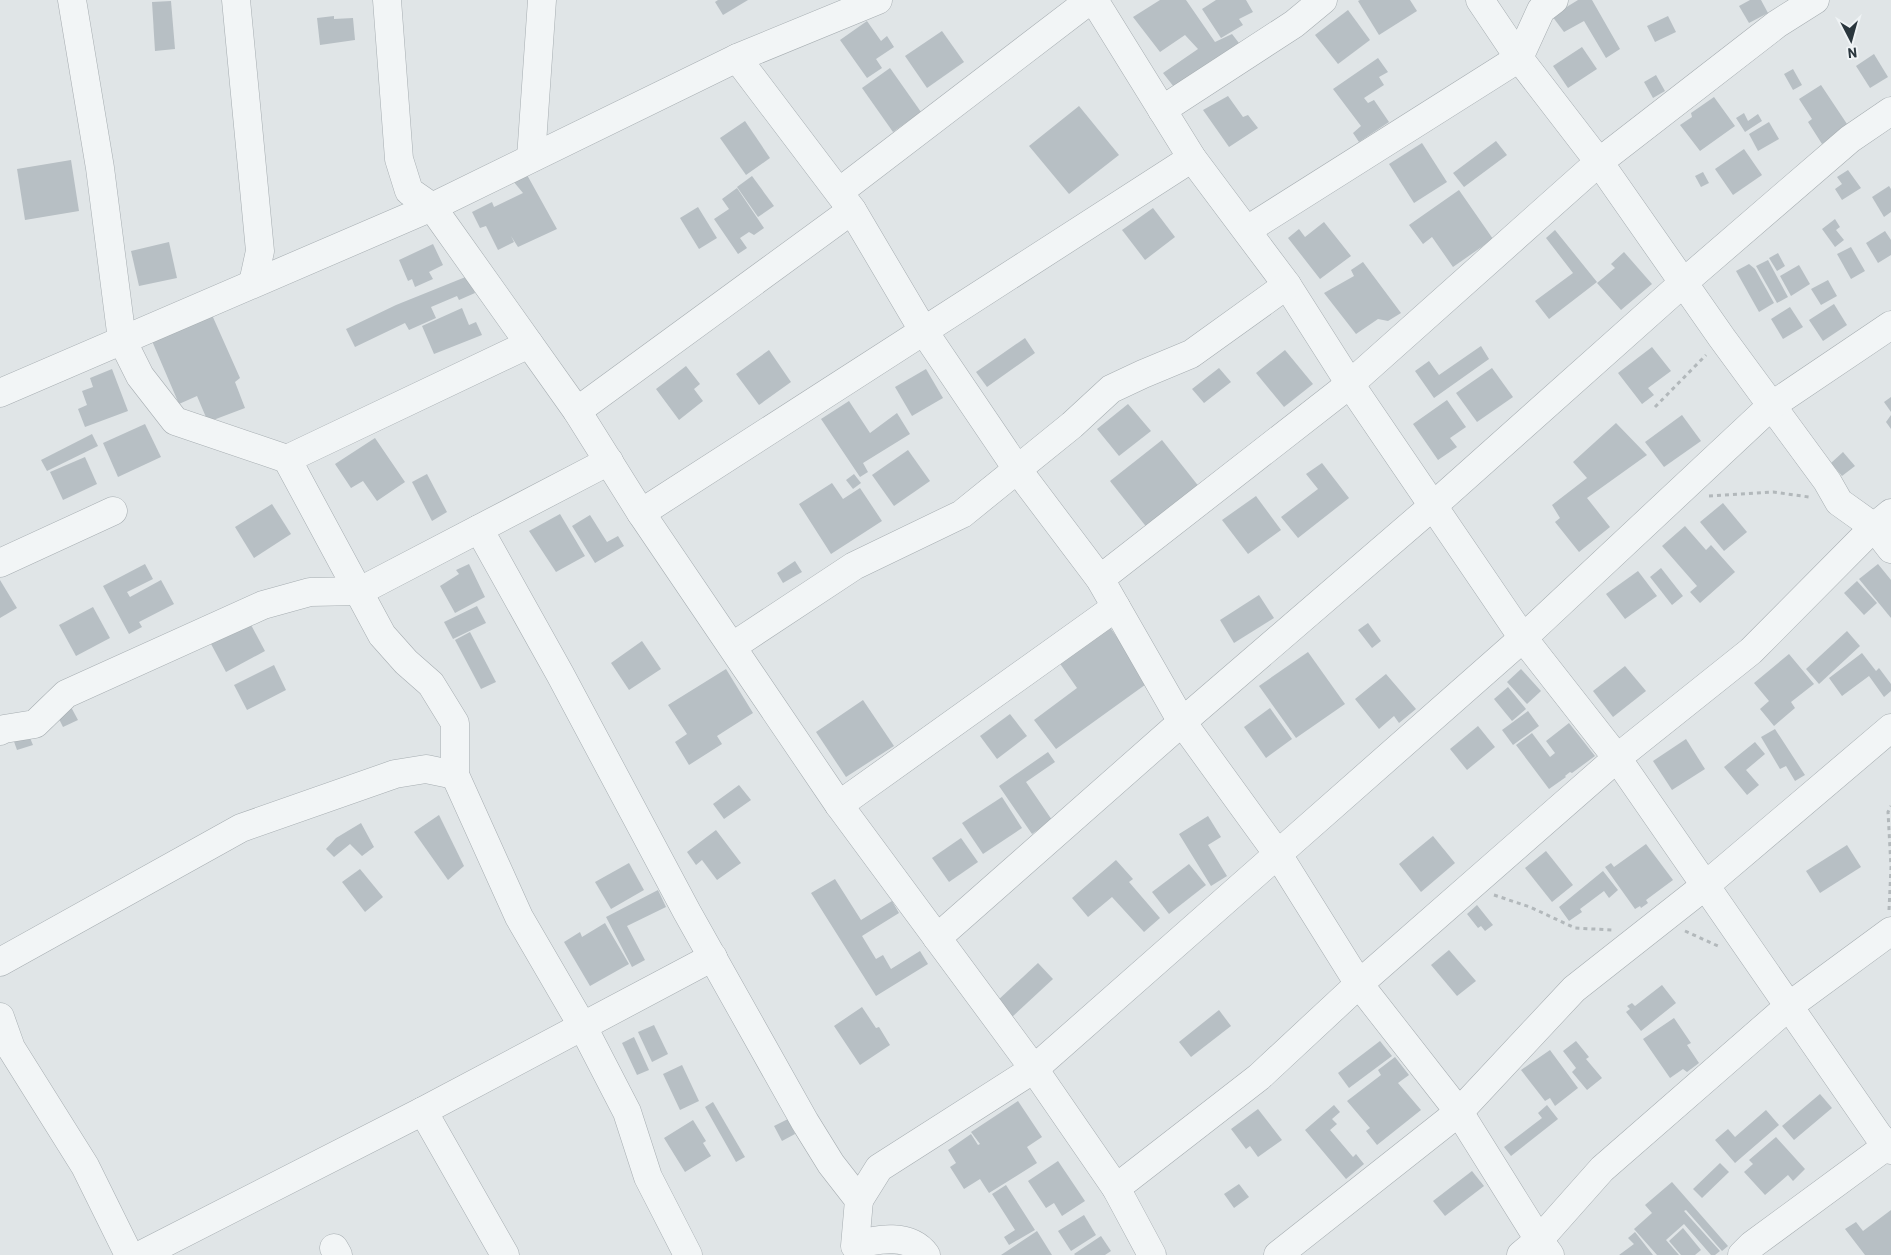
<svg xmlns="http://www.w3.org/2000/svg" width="1891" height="1255" font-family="Barlow,sans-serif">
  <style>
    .building { fill: #b7bfc4 }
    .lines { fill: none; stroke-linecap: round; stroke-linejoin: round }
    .minor-casing { stroke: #a6adb1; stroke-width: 29 }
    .path { stroke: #b2b8bb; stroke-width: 3; stroke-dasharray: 4 4; stroke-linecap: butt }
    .minor { stroke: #f2f5f6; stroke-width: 28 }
  </style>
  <rect width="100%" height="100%" fill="#e0e5e7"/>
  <g class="building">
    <polygon points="718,0 748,0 723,15 715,2"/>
    <polygon points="1160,0 1186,0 1215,42 1232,34 1242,47 1174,87 1163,73 1198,49 1185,35 1160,52 1133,17"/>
    <polygon points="1216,0 1246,0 1253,12 1239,19 1243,25 1221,38 1202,9"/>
    <polygon points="1360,0 1410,0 1417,11 1379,35 1358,1"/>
    <polygon points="1578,0 1592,0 1620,49 1606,58 1584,21 1564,32 1552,16"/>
    <polygon points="1750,0 1761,0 1768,13 1749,23 1739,6"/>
    <polygon points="171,1 175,49 155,51 152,2"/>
    <polygon points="1348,10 1370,40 1338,64 1315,35"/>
    <polygon points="334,16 334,19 353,18 355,40 320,45 317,18"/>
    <polygon points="1668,16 1676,32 1655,42 1647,26"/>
    <polygon points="867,21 881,41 887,36 894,47 876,59 882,68 867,78 840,40"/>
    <polygon points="942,31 964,62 927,88 905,56"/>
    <polygon points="1582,47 1597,69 1568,88 1553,66"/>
    <polygon points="1874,54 1888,77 1870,88 1856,66"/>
    <polygon points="1378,58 1388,72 1379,77 1384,85 1364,98 1368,103 1374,100 1389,122 1359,142 1353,133 1361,126 1333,89"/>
    <polygon points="890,68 921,112 893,132 862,88"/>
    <polygon points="1793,69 1802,85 1793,90 1784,74"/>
    <polygon points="1656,75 1665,91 1653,98 1644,82"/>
    <polygon points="1821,85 1849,127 1822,144 1808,122 1812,119 1799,99"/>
    <polygon points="1228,96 1243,117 1248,115 1258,128 1229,147 1203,110"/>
    <polygon points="1714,97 1735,126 1700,151 1680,125 1692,117 1691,113"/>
    <polygon points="1079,106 1119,155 1069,194 1029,146"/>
    <polygon points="1744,113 1748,121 1758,114 1762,121 1745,132 1736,118"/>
    <polygon points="745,121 770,158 746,175 720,138"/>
    <polygon points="1769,122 1779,139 1758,151 1749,134"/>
    <polygon points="1496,141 1507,155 1464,187 1453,173"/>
    <polygon points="1422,143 1447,182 1414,203 1389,164"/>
    <polygon points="1744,149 1762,175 1733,195 1715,169"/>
    <polygon points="71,160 79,211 25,220 17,169"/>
    <polygon points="1848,170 1861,188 1842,200 1835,189 1842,184 1837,177"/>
    <polygon points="1703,172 1709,183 1701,187 1695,176"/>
    <polygon points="526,173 557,229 518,247 511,236 514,242 498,250 486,226 480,228 472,212 492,202 494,207 523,193 513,181"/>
    <polygon points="752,176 774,206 758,217 737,187"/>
    <polygon points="1889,186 1891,189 1891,212 1884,217 1872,197"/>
    <polygon points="737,188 764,228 754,235 749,232 740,238 747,248 738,254 714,219 729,209 722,199"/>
    <polygon points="1459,190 1493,239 1453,267 1432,237 1423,244 1409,225"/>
    <polygon points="698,207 717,238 699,249 680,218"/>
    <polygon points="1153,208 1175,237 1145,260 1122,230"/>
    <polygon points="1835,219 1840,227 1836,230 1844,240 1835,247 1822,229"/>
    <polygon points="1324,222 1351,256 1320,279 1288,238 1299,229 1305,237"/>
    <polygon points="1555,230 1597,282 1549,319 1535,301 1573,273 1546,238"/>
    <polygon points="1885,231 1891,240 1891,255 1878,263 1866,243"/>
    <polygon points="169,242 177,278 139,286 131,251"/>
    <polygon points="433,244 443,265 429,272 433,279 415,287 412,279 408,281 399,260"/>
    <polygon points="1851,247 1865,271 1851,279 1837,254"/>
    <polygon points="1624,252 1652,284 1621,310 1597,283 1615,268 1611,264"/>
    <polygon points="1778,253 1785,266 1777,271 1769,258"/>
    <polygon points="1768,260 1788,297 1777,303 1756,266"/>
    <polygon points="1363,262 1401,313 1388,321 1378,319 1356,334 1324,293 1354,276 1351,270"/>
    <polygon points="1749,264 1755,269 1774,303 1759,312 1736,271"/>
    <polygon points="1799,265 1810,284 1791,296 1780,276"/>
    <polygon points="468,276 475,293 459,300 457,296 431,307 436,318 409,330 405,323 355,347 346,329 396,305"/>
    <polygon points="1828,280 1837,296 1821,305 1811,289"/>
    <polygon points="1834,304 1847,325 1823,341 1809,320"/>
    <polygon points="1790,307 1803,327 1783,339 1771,319"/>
    <polygon points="462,308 469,325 476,322 482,335 434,354 422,326"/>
    <polygon points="212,315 240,378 235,382 245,408 208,422 197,396 179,404 152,341"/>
    <polygon points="1025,338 1035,353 987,387 976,372"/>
    <polygon points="1481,346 1489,359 1434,398 1415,371 1429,361 1439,375"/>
    <polygon points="1652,347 1671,371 1648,388 1654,395 1642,404 1618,373"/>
    <polygon points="769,350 791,382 759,405 736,374"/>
    <polygon points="1285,350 1313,384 1284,407 1256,373"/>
    <polygon points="686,366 700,384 694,389 703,401 679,420 656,389"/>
    <polygon points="1219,368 1231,382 1204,403 1192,389"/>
    <polygon points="1492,368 1513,397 1477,422 1456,393"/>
    <polygon points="112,369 128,411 85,427 78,409 87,405 82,391 93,387 90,378"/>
    <polygon points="926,369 943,398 912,416 895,387"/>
    <polygon points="1891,397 1891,412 1884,402"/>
    <polygon points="1447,400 1466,427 1450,438 1457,447 1438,460 1413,424"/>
    <polygon points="849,401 870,433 897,413 910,434 863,463 868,472 860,477 821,419"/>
    <polygon points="1128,404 1151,431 1119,456 1097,429"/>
    <polygon points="1682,415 1701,441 1664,467 1645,442"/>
    <polygon points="1891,415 1891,429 1886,422"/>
    <polygon points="1616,423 1647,455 1587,498 1610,527 1579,552 1555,522 1560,518 1552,505 1587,478 1573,462"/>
    <polygon points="145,424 161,457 118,477 103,443"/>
    <polygon points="92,434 98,446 47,471 41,460"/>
    <polygon points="375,438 405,482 377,501 363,481 351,488 335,464"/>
    <polygon points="1162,440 1200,488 1148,529 1110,481"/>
    <polygon points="908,450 930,481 894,506 872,475"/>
    <polygon points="1843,452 1855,466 1842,476 1831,463"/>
    <polygon points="85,457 97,484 63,500 50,472"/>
    <polygon points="1322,463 1349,498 1298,538 1281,517 1318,489 1306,474"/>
    <polygon points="427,474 447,512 432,521 412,482"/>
    <polygon points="854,474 861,483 853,489 846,480"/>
    <polygon points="832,483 843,499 860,488 882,521 831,554 799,504"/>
    <polygon points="1256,496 1281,530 1248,554 1222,520"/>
    <polygon points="1723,503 1747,532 1724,551 1700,522"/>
    <polygon points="272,504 291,534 254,558 235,527"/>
    <polygon points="560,514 585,556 556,572 529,531"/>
    <polygon points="590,515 607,542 618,536 624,546 595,563 572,526"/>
    <polygon points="1685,526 1706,550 1711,545 1735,572 1700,603 1690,592 1697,586 1662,546"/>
    <polygon points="795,561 802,572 783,583 777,573"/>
    <polygon points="145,564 153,579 127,592 130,597 161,580 174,604 139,622 142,627 129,634 103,586"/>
    <polygon points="469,564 485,597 455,613 440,586 459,574 456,570"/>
    <polygon points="1878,564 1891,580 1891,618 1859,579"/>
    <polygon points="1661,568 1683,596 1672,605 1650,577"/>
    <polygon points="1638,571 1657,596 1625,619 1606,594"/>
    <polygon points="0,580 17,608 0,618"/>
    <polygon points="1857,581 1877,603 1864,615 1844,593"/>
    <polygon points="1259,595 1274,618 1234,643 1220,620"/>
    <polygon points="477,606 486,623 453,639 444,622"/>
    <polygon points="93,607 110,638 76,656 59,625"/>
    <polygon points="1104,619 1149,682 1056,749 1034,720 1077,688 1054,655"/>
    <polygon points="250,623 265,651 226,672 211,644"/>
    <polygon points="1368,623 1381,641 1372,648 1358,630"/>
    <polygon points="1847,631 1860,646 1819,684 1806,669"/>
    <polygon points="470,632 496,682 481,689 455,640"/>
    <polygon points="642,641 661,669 629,690 611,663"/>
    <polygon points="1308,652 1345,704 1296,738 1259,686"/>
    <polygon points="1862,653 1876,671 1879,668 1891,684 1891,691 1884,697 1869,676 1842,696 1829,678"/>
    <polygon points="1789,654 1814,684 1791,702 1795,708 1774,726 1760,709 1769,701 1754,683"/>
    <polygon points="274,665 286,690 247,710 234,685"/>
    <polygon points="1625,666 1646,691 1613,717 1593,691"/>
    <polygon points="726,669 753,713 717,736 722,744 689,765 675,742 687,734 668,705"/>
    <polygon points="1521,669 1541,691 1527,704 1507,682"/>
    <polygon points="1386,674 1416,709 1399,723 1394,716 1379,729 1355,699"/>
    <polygon points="1508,687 1526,709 1512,721 1494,699"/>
    <polygon points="863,700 894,746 846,777 816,732"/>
    <polygon points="71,707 78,720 63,727 57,715"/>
    <polygon points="1270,708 1292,739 1266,758 1244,727"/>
    <polygon points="1528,711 1539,726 1513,745 1502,730"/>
    <polygon points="1010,714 1027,736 997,759 980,736"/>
    <polygon points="1569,723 1595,756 1572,773 1570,772 1565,776 1566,777 1549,789 1516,745 1532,733 1550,757 1555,753 1546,741"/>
    <polygon points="1478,726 1495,747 1467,770 1450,749"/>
    <polygon points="1775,729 1805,775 1795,781 1786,766 1780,769 1761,737"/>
    <polygon points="27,731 33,745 17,750 12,736"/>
    <polygon points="1686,739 1705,769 1672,790 1653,761"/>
    <polygon points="1755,742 1765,754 1746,770 1759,785 1747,795 1724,767"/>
    <polygon points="1048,752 1055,762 1026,782 1052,820 1032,834 999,786"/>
    <polygon points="739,785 751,800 724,819 713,804"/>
    <polygon points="1002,797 1022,828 983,854 962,823"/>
    <polygon points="439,815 464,866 448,880 414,832"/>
    <polygon points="1208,816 1221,837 1208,845 1227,876 1211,886 1179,834"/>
    <polygon points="361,823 374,847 362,856 350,844 334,857 326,849 336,838"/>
    <polygon points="716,830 741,863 717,880 702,860 696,865 687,852"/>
    <polygon points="1433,836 1455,863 1421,892 1399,864"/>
    <polygon points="961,838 978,862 949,882 932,858"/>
    <polygon points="1646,844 1673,880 1646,900 1648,903 1641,908 1640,906 1635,909 1605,867 1611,863 1614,867"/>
    <polygon points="1847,845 1861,867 1820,893 1806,871"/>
    <polygon points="1546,851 1573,885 1552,902 1525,868"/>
    <polygon points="1116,860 1133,879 1129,882 1160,918 1144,932 1112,897 1088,917 1072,898"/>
    <polygon points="629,863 644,890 611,909 595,882"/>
    <polygon points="1189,864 1206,885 1169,914 1152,892"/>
    <polygon points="360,869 383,897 365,912 342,882"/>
    <polygon points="1603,871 1618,890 1609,898 1604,891 1580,909 1582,912 1569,921 1559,907"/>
    <polygon points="835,879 861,920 892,901 899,913 862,936 876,959 883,955 891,969 920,951 928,964 876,996 811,893"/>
    <polygon points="658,890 666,907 627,926 645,960 632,967 606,917"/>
    <polygon points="1477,905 1493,925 1485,931 1481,926 1478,928 1467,914"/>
    <polygon points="605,923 629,964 590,986 564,942 580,932 582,937"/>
    <polygon points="1449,950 1476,981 1457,996 1431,965"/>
    <polygon points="1038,963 1053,979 1012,1017 997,1001"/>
    <polygon points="1662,985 1676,1003 1641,1031 1626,1012 1630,1009 1627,1006 1632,1003 1635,1006"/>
    <polygon points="862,1007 876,1028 879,1027 890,1045 860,1065 834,1026"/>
    <polygon points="1219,1010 1231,1026 1191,1057 1179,1042"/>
    <polygon points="1674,1018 1691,1043 1687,1045 1699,1063 1687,1072 1683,1069 1670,1078 1643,1039"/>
    <polygon points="654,1025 668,1054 652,1062 638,1032"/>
    <polygon points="634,1037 649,1070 637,1075 622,1043"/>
    <polygon points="1380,1041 1392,1056 1349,1088 1338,1073"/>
    <polygon points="1576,1041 1589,1057 1586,1059 1602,1078 1587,1090 1572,1072 1576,1068 1563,1051"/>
    <polygon points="1550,1050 1578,1088 1555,1106 1550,1098 1545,1101 1521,1070"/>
    <polygon points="1395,1057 1409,1075 1398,1083 1421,1110 1377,1145 1366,1131 1370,1128 1347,1101 1381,1075 1378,1070"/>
    <polygon points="682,1065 699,1101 680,1110 663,1074"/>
    <polygon points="1820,1094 1832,1108 1794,1140 1782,1126"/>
    <polygon points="1018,1101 1042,1137 1027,1147 1037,1163 989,1193 980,1179 964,1189 950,1167 956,1163 948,1150 971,1134 978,1145 980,1144 971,1132"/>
    <polygon points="713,1102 745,1157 736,1162 705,1107"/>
    <polygon points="1334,1105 1340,1112 1332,1119 1337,1124 1330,1130 1353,1157 1356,1154 1364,1164 1346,1179 1305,1130"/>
    <polygon points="1547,1105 1558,1119 1511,1156 1504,1147 1542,1118 1538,1113"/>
    <polygon points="1258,1109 1282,1140 1258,1157 1250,1146 1246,1149 1231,1129"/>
    <polygon points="1766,1110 1779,1125 1735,1163 1715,1140 1728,1129 1735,1137"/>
    <polygon points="788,1119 795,1134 782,1141 774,1126"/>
    <polygon points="693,1120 706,1141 703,1143 711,1156 685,1172 664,1138"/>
    <polygon points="1776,1137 1805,1169 1793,1181 1788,1175 1765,1195 1744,1172 1753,1164 1749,1160"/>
    <polygon points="1058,1161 1085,1201 1062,1216 1054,1203 1046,1208 1028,1181"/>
    <polygon points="1720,1163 1729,1172 1702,1198 1693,1189"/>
    <polygon points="1472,1171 1484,1186 1445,1216 1433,1201"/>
    <polygon points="1672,1182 1728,1246 1722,1251 1686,1210 1684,1211 1720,1251 1715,1255 1711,1255 1684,1224 1666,1240 1679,1255 1657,1255 1634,1229 1652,1213 1645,1205"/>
    <polygon points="1239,1184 1249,1197 1234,1208 1224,1194"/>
    <polygon points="1006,1185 1035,1230 1009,1245 1004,1237 1015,1230 992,1194"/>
    <polygon points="1891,1210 1891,1255 1865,1255 1845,1229 1856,1222 1863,1231"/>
    <polygon points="1084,1215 1096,1235 1071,1251 1058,1231"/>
    <polygon points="1683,1228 1701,1250 1695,1255 1681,1255 1669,1241"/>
    <polygon points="1037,1231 1052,1255 1001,1255"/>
    <polygon points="1635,1232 1653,1255 1619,1255 1634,1244 1628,1238"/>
    <polygon points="1101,1236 1111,1251 1105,1255 1075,1255 1074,1254"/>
  </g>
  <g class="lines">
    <g class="minor-casing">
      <g id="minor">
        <polyline points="72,0 100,168 122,340 140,376 175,421 287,459 382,635 406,662 431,684 455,723 455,775 519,917 583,1027 627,1112 648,1177 688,1255"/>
        <polyline points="236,0 260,251 253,283"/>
        <polyline points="387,0 399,159 409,191 432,207 577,411 641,513"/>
        <polyline points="1094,0 1192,158 1287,285 1350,384 1523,638 1617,758 1878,1135 1891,1150"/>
        <polyline points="1480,0 1519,58 1599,162 1722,338 1827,481 1839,502 1874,527 1891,549"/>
        <polyline points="737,58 852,210 923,330 1017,469 1100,579 1182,722 1277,853 1359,984 1459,1112 1539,1240 1550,1255"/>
        <polyline points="1162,110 1294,24 1323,0"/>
        <polyline points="531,158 542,0"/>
        <polyline points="839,192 1090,0"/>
        <polyline points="1247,230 1519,58 1541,10 1554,0"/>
        <polyline points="0,393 432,207 737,58 878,0"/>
        <polyline points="577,411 852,210"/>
        <polyline points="287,459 529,344"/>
        <path d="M479,529L560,674L687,912L805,1122L831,1164L859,1200L855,1246C877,1238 910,1233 926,1255"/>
        <polyline points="0,563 113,511"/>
        <polyline points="1100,579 1350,384 1599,162 1777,24 1815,0"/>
        <polyline points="733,646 854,566 962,514 1072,425 1111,389 1143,374 1191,354 1287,285"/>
        <polyline points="0,731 4,729 35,724 66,694 263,605 310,592 360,591 609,461"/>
        <polyline points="839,805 1116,607"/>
        <polyline points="937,938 1182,722 1434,505 1683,283 1850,139 1891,111"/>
        <polyline points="0,962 241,828 395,774 426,769 455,775"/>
        <polyline points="0,1017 11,1048 85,1166 129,1255"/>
        <polyline points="423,1111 505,1255"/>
        <polyline points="1116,1188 1259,1077 1359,984 1617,758 1751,651 1874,527 1891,513"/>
        <polyline points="859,1200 879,1168 1034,1069 1523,638 1771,406 1891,325"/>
        <polyline points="334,1248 338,1255"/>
        <polyline points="141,1255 423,1111 713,957"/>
        <polyline points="1152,1255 1116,1188 1034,1069 839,805 641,513 1192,158"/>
        <polyline points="1278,1255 1459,1112 1574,989 1706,885 1891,728"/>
        <polyline points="1521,1255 1539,1240 1602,1169 1789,1006 1891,931"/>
        <polyline points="1742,1255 1752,1245 1888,1145"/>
      </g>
    </g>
    <g class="path">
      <polyline points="1655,407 1706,355"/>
      <polyline points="1709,496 1773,492 1809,497"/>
      <polyline points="1494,895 1530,907 1575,928 1612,930"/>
      <polyline points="1889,910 1891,867 1888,812 1891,806"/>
      <polyline points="1685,931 1718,946"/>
    </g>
    <use href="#minor" class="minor"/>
  </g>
  <g transform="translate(1851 40) rotate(174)" stroke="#eff3f5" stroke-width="4" paint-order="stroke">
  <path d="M0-4L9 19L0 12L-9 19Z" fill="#2a363d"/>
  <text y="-8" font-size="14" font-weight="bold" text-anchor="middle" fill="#2a363d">N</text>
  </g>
</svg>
